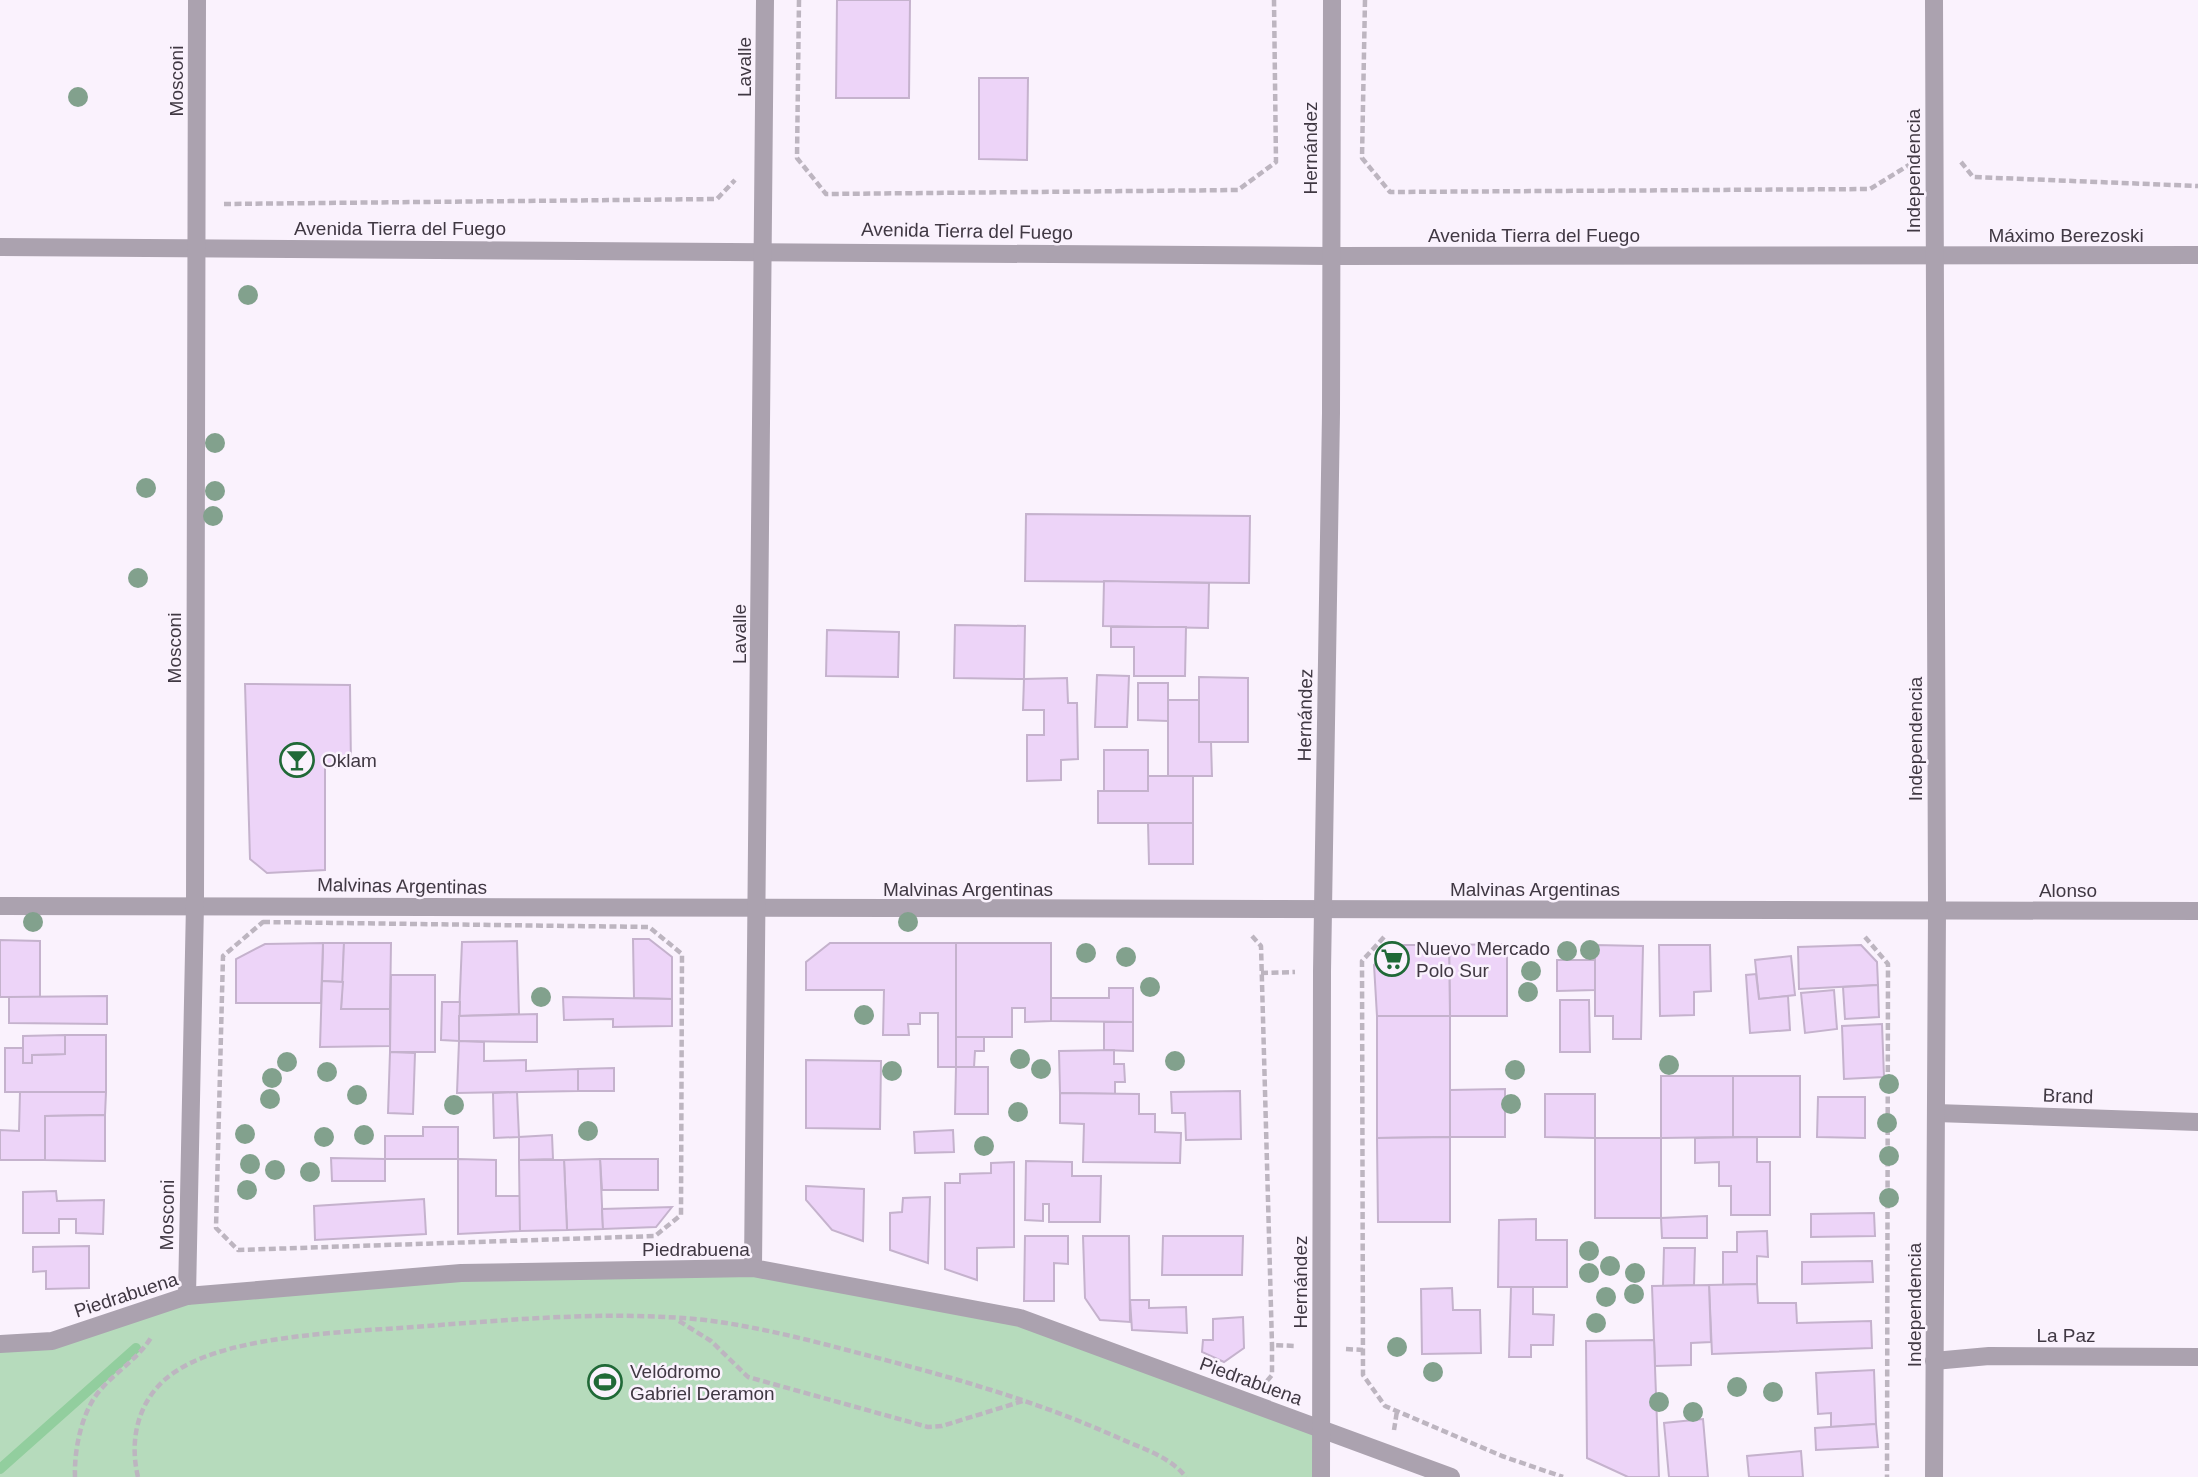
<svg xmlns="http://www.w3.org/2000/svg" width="2198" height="1477" font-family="Arial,sans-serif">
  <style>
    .green { fill: #b6dbbc }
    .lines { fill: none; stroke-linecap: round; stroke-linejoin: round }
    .stream { stroke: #92ce9e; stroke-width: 10 }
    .building { fill: #edd4f8; stroke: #c5b2cd; stroke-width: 2 }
    .path { stroke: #bdb5c0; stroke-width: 4.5; stroke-dasharray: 7 3.5; stroke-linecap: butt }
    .minor { stroke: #aba2af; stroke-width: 18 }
    .tree { fill: #82a18d }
    .labels { text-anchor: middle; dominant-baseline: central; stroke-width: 5; stroke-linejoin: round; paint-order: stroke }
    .street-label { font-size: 19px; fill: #403843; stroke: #faf2fd }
    .poi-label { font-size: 19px; fill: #403843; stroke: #faf2fd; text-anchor: start }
  </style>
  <rect width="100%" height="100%" fill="#faf2fd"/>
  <polygon class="green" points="753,1268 1020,1318 1321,1430 1321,1477 0,1477 0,1344 52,1341 187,1296 314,1285"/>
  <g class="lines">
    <polyline class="stream" points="0,1469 136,1348"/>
  </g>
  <g class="building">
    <polygon points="837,0 910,0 909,98 836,98"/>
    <polygon points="979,78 1028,78 1027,160 979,159"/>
    <polygon points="1026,514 1250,516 1249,583 1025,581"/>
    <polygon points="1104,581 1209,583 1208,628 1103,626"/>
    <polygon points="955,625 1025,626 1024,679 954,678"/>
    <polygon points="1111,627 1186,627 1185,676 1134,676 1134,647 1111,647"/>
    <polygon points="827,630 899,632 898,677 826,676"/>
    <polygon points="1097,675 1129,676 1127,727 1095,727"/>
    <polygon points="1199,677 1248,678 1248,742 1199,742"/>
    <polygon points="1067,678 1068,703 1077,703 1078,759 1061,760 1061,780 1027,781 1027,735 1044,735 1044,710 1023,710 1024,679"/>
    <polygon points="1138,683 1168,683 1168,721 1138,720"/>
    <polygon points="245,684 350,685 351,767 325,767 325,870 267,873 250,859"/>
    <polygon points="1168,700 1199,700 1199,742 1211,742 1212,776 1168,776"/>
    <polygon points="1104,750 1148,750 1148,791 1104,792"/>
    <polygon points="1148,776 1193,776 1193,823 1098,823 1098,791 1148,791"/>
    <polygon points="1148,823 1193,823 1193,864 1149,864"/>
    <polygon points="633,939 649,939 672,957 672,999 634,998"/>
    <polygon points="0,940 40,941 40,997 0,997"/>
    <polygon points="517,941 519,1014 459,1016 462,942"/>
    <polygon points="323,943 344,943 343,982 322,981"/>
    <polygon points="323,943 321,1003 236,1003 236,959 265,944"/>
    <polygon points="344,943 391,943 390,1009 341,1009"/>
    <polygon points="830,943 956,943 956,1067 938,1067 938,1013 920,1013 920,1024 908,1024 909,1035 883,1035 884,990 806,990 806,962"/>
    <polygon points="956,943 1051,943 1051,1021 1025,1022 1025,1008 1012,1008 1012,1037 956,1037"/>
    <polygon points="1507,944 1507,1016 1450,1016 1449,945"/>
    <polygon points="1398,945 1449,945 1450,1016 1377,1016 1374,965"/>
    <polygon points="1595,945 1643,946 1641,1039 1613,1039 1613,1016 1595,1016"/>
    <polygon points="1659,945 1710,945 1711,991 1694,992 1694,1015 1660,1016"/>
    <polygon points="1861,945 1877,962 1878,985 1799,989 1798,947"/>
    <polygon points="1791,956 1795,995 1759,999 1755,960"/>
    <polygon points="1557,960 1595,960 1595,990 1557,991"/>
    <polygon points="1756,974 1759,999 1788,996 1790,1030 1750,1033 1746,975"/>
    <polygon points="391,975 435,975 435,1052 390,1052"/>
    <polygon points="322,981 343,982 341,1009 390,1009 390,1046 320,1047"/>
    <polygon points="1878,985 1879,1017 1845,1019 1843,987"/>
    <polygon points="1109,988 1133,988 1133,1022 1051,1021 1051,998 1109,998"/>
    <polygon points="1834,990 1837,1029 1805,1033 1801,993"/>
    <polygon points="107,996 107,1024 9,1023 9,997"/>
    <polygon points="563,997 672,999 672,1026 613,1027 613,1019 564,1020"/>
    <polygon points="1560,1000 1589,1000 1590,1052 1560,1052"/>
    <polygon points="442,1002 460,1002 459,1041 441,1040"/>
    <polygon points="537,1014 537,1042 459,1041 459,1016"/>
    <polygon points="1377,1016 1450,1016 1450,1137 1377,1138"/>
    <polygon points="1104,1022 1133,1022 1133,1051 1104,1050"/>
    <polygon points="1882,1024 1884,1077 1844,1079 1842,1026"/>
    <polygon points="65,1035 106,1035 106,1092 5,1092 5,1048 23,1048 23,1063 32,1063 32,1055 65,1054"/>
    <polygon points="65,1035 65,1054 32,1055 32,1063 23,1063 23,1036"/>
    <polygon points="956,1037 984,1037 984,1051 975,1051 974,1067 956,1067"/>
    <polygon points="459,1041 484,1042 484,1061 526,1060 526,1071 578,1069 578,1091 457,1093"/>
    <polygon points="1114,1050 1114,1064 1124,1064 1125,1082 1115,1082 1115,1094 1060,1093 1059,1051"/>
    <polygon points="390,1052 415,1053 413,1114 388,1113"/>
    <polygon points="806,1060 881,1061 880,1129 806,1128"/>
    <polygon points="956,1067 988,1067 988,1114 955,1114"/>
    <polygon points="614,1068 614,1091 578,1091 578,1069"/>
    <polygon points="1661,1076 1733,1076 1733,1137 1661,1138"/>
    <rect x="1733" y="1076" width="67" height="61"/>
    <polygon points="1505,1089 1505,1137 1450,1137 1450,1090"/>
    <polygon points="1240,1091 1241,1139 1186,1140 1185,1113 1172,1113 1171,1092"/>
    <polygon points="20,1092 106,1092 105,1115 45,1116 45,1160 0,1160 0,1130 19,1131"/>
    <polygon points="517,1092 519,1137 494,1138 493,1093"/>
    <polygon points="1060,1093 1139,1094 1139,1114 1155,1114 1155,1132 1181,1133 1180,1163 1083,1162 1084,1124 1060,1123"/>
    <polygon points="1545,1094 1595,1094 1595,1138 1545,1137"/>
    <polygon points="1818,1097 1865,1097 1865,1138 1817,1137"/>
    <polygon points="105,1115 105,1161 45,1160 45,1116"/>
    <polygon points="423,1127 458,1127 458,1159 385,1159 385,1136 423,1136"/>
    <polygon points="953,1130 954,1152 915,1153 914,1132"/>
    <polygon points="552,1135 553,1159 519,1160 519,1137"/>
    <polygon points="1450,1137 1450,1222 1378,1222 1377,1138"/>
    <polygon points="1757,1137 1757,1162 1770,1162 1770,1215 1731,1215 1731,1186 1719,1186 1719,1162 1695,1163 1695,1138"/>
    <rect x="1595" y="1138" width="66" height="80"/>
    <polygon points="331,1158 385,1159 385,1181 332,1181"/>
    <polygon points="458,1159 496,1160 496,1196 520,1196 520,1231 458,1234"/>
    <polygon points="600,1159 658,1159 658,1190 602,1190"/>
    <polygon points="600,1159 603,1229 567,1230 564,1160"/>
    <polygon points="519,1160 564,1160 567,1230 520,1231"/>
    <polygon points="1026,1161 1072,1162 1072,1176 1101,1176 1100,1222 1049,1222 1049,1204 1043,1204 1043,1221 1025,1220"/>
    <polygon points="1014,1162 1014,1247 977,1248 977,1280 945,1269 945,1183 960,1183 960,1174 991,1173 991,1163"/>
    <polygon points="806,1186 864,1189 863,1241 832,1230 806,1200"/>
    <polygon points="56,1191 57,1201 104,1200 103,1234 76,1233 76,1219 59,1219 59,1233 23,1233 23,1192"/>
    <polygon points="930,1197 928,1263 890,1250 890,1213 902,1212 903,1198"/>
    <polygon points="424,1199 426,1234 315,1240 314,1206"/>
    <polygon points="672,1207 656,1227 603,1229 602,1209"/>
    <polygon points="1874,1213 1875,1236 1811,1237 1811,1214"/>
    <polygon points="1707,1216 1707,1238 1662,1238 1661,1218"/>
    <polygon points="1536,1219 1536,1240 1567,1240 1567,1287 1498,1287 1499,1220"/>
    <polygon points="1767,1231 1768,1257 1757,1256 1757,1284 1723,1285 1723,1252 1737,1252 1737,1232"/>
    <polygon points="1025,1236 1068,1236 1068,1264 1054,1263 1054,1301 1024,1301"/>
    <polygon points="1083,1236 1129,1236 1130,1322 1100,1320 1085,1298"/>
    <polygon points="1163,1236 1243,1236 1242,1275 1162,1275"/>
    <polygon points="89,1246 89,1288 46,1289 46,1271 33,1272 33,1247"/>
    <polygon points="1664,1248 1695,1248 1694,1285 1663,1286"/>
    <polygon points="1872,1261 1873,1282 1802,1284 1802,1262"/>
    <polygon points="1757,1284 1758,1303 1796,1303 1797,1323 1871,1321 1872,1348 1712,1354 1709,1285"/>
    <polygon points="1709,1285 1711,1342 1691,1343 1691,1365 1655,1366 1652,1286"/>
    <polygon points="1511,1287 1533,1287 1533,1314 1554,1315 1553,1345 1531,1345 1531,1357 1509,1357"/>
    <polygon points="1452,1288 1453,1310 1480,1310 1481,1353 1422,1354 1421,1289"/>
    <polygon points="1130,1300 1149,1300 1149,1308 1186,1307 1187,1333 1132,1330"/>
    <polygon points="1243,1317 1244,1348 1224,1362 1202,1352 1203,1340 1213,1340 1213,1319"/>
    <polygon points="1654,1340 1659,1477 1628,1477 1587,1458 1586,1341"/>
    <polygon points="1874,1370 1876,1424 1831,1427 1831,1413 1818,1414 1816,1373"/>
    <polygon points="1703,1419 1708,1477 1669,1477 1664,1423"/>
    <polygon points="1876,1424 1878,1447 1816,1450 1815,1428"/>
    <polygon points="1801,1451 1803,1477 1749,1477 1747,1456"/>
  </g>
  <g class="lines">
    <g class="path">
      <polyline points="799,0 797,158 826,194 1238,190 1276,162 1274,0"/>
      <polyline points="1365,0 1362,158 1390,192 1870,189 1909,165"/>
      <polyline points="1961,162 1973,177 2198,186"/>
      <polyline points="224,204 717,199 735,180"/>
      <polygon points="263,922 649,927 682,954 681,1215 655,1236 238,1250 216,1228 223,956"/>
      <polyline points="1252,936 1261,946 1272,1345"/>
      <polyline points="1384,937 1362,961 1363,1375 1385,1406 1502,1456 1563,1477"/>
      <polyline points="1865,937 1888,964 1887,1477"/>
      <polyline points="1261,973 1295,972"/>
      <polyline points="679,1321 711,1341 748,1377 928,1427 942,1426 1023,1401"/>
      <polyline points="1346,1349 1363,1350"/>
      <polyline points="1267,1381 1272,1375 1272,1345 1296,1346"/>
      <polyline points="1394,1430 1397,1411"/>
      <path d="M75,1477C74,1449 82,1409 102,1388C118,1370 139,1358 152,1336"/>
      <path d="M138,1477C128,1436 140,1393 178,1370C232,1335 348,1332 413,1327C509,1320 608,1310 705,1320C760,1327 813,1341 866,1355C952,1377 1040,1402 1121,1439C1144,1449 1170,1457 1186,1477"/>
    </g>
    <g class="minor">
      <polyline points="0,247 1331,256 2198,255"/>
      <polyline points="0,906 2198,911"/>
      <polyline points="1936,1113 2198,1122"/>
      <polyline points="753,1268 765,0"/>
      <polyline points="187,1296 195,904 197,0"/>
      <polyline points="0,1344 52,1341 187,1296 461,1273 753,1268 1020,1318 1451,1477"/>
      <polyline points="1934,1361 1989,1356 2198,1357"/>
      <polyline points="1321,1477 1322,972 1331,413 1332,0"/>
      <polyline points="1934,1477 1937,910 1934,0"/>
    </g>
  </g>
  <g class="tree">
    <circle cx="78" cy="97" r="10"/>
    <circle cx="248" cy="295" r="10"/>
    <circle cx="215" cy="443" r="10"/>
    <circle cx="146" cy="488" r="10"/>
    <circle cx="215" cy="491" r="10"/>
    <circle cx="213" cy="516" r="10"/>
    <circle cx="138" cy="578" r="10"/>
    <circle cx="33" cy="922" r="10"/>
    <circle cx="908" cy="922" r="10"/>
    <circle cx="1590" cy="950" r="10"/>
    <circle cx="1567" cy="951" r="10"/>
    <circle cx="1086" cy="953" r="10"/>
    <circle cx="1126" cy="957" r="10"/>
    <circle cx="1531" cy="971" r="10"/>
    <circle cx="1150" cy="987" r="10"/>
    <circle cx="1528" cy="992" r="10"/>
    <circle cx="541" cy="997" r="10"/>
    <circle cx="864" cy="1015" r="10"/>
    <circle cx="1020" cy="1059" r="10"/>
    <circle cx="1175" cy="1061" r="10"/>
    <circle cx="287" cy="1062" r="10"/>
    <circle cx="1669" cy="1065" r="10"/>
    <circle cx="1041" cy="1069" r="10"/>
    <circle cx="1515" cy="1070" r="10"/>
    <circle cx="892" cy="1071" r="10"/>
    <circle cx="327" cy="1072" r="10"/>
    <circle cx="272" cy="1078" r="10"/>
    <circle cx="1889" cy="1084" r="10"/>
    <circle cx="357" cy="1095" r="10"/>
    <circle cx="270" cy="1099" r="10"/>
    <circle cx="1511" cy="1104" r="10"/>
    <circle cx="454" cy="1105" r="10"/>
    <circle cx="1018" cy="1112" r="10"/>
    <circle cx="1887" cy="1123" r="10"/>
    <circle cx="588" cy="1131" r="10"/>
    <circle cx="245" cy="1134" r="10"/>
    <circle cx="364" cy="1135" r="10"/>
    <circle cx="324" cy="1137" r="10"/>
    <circle cx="984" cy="1146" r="10"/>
    <circle cx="1889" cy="1156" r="10"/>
    <circle cx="250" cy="1164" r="10"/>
    <circle cx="275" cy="1170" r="10"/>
    <circle cx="310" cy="1172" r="10"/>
    <circle cx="247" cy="1190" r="10"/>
    <circle cx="1889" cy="1198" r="10"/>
    <circle cx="1589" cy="1251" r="10"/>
    <circle cx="1610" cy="1266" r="10"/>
    <circle cx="1589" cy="1273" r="10"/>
    <circle cx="1635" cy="1273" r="10"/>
    <circle cx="1634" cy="1294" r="10"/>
    <circle cx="1606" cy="1297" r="10"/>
    <circle cx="1596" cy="1323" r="10"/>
    <circle cx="1397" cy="1347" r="10"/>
    <circle cx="1433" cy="1372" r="10"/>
    <circle cx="1737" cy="1387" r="10"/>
    <circle cx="1773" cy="1392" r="10"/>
    <circle cx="1659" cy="1402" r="10"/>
    <circle cx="1693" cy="1412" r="10"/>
  </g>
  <defs>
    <g id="bar-ring" transform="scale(1.75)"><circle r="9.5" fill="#faf2fd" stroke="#206937" stroke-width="1.5"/><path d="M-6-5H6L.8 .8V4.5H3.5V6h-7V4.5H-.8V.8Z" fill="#206937"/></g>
    <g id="supermarket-ring" transform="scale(1.75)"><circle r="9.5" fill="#faf2fd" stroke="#206937" stroke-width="1.5"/><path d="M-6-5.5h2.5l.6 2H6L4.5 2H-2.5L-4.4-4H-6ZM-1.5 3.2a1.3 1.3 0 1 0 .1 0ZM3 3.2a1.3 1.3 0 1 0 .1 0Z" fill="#206937"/></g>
    <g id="stadium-ring" transform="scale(1.75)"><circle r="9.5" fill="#faf2fd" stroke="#206937" stroke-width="1.5"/><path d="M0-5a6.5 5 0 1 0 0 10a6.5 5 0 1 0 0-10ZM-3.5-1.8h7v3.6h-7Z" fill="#206937"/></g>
  </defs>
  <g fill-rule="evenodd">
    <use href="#bar-ring" x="297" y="760"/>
    <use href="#supermarket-ring" x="1392" y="959"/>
    <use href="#stadium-ring" x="605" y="1382"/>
  </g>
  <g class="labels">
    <g class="street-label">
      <text transform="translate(744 67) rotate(-90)">Lavalle</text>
      <text transform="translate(176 81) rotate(-90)">Mosconi</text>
      <text transform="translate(1310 148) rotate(-90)">Hernández</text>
      <text transform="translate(1913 171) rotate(-90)">Independencia</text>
      <text x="400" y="228">Avenida Tierra del Fuego</text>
      <text transform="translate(967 231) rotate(1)">Avenida Tierra del Fuego</text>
      <text x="1534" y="235">Avenida Tierra del Fuego</text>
      <text x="2066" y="235">Máximo Berezoski</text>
      <text transform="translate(739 634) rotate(-90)">Lavalle</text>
      <text transform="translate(174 648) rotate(-90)">Mosconi</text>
      <text transform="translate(1305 715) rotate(-89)">Hernández</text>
      <text transform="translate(1915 739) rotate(-90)">Independencia</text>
      <text transform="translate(402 886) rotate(1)">Malvinas Argentinas</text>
      <text x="968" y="889">Malvinas Argentinas</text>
      <text x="1535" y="889">Malvinas Argentinas</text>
      <text x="2068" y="890">Alonso</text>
      <text transform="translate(2068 1096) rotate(2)">Brand</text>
      <text transform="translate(167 1215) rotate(-89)">Mosconi</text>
      <text x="696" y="1249">Piedrabuena</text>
      <text transform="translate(1300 1282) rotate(-90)">Hernández</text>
      <text transform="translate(126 1295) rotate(-18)">Piedrabuena</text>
      <text transform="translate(1914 1305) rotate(-90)">Independencia</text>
      <text x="2066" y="1335">La Paz</text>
      <text transform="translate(1251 1381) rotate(20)">Piedrabuena</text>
    </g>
    <g class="poi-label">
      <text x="322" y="760">Oklam</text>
      <text x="1416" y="948">Nuevo Mercado<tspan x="1416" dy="22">Polo Sur</tspan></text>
      <text x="630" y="1371">Velódromo<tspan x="630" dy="22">Gabriel Deramon</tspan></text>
    </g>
  </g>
</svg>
